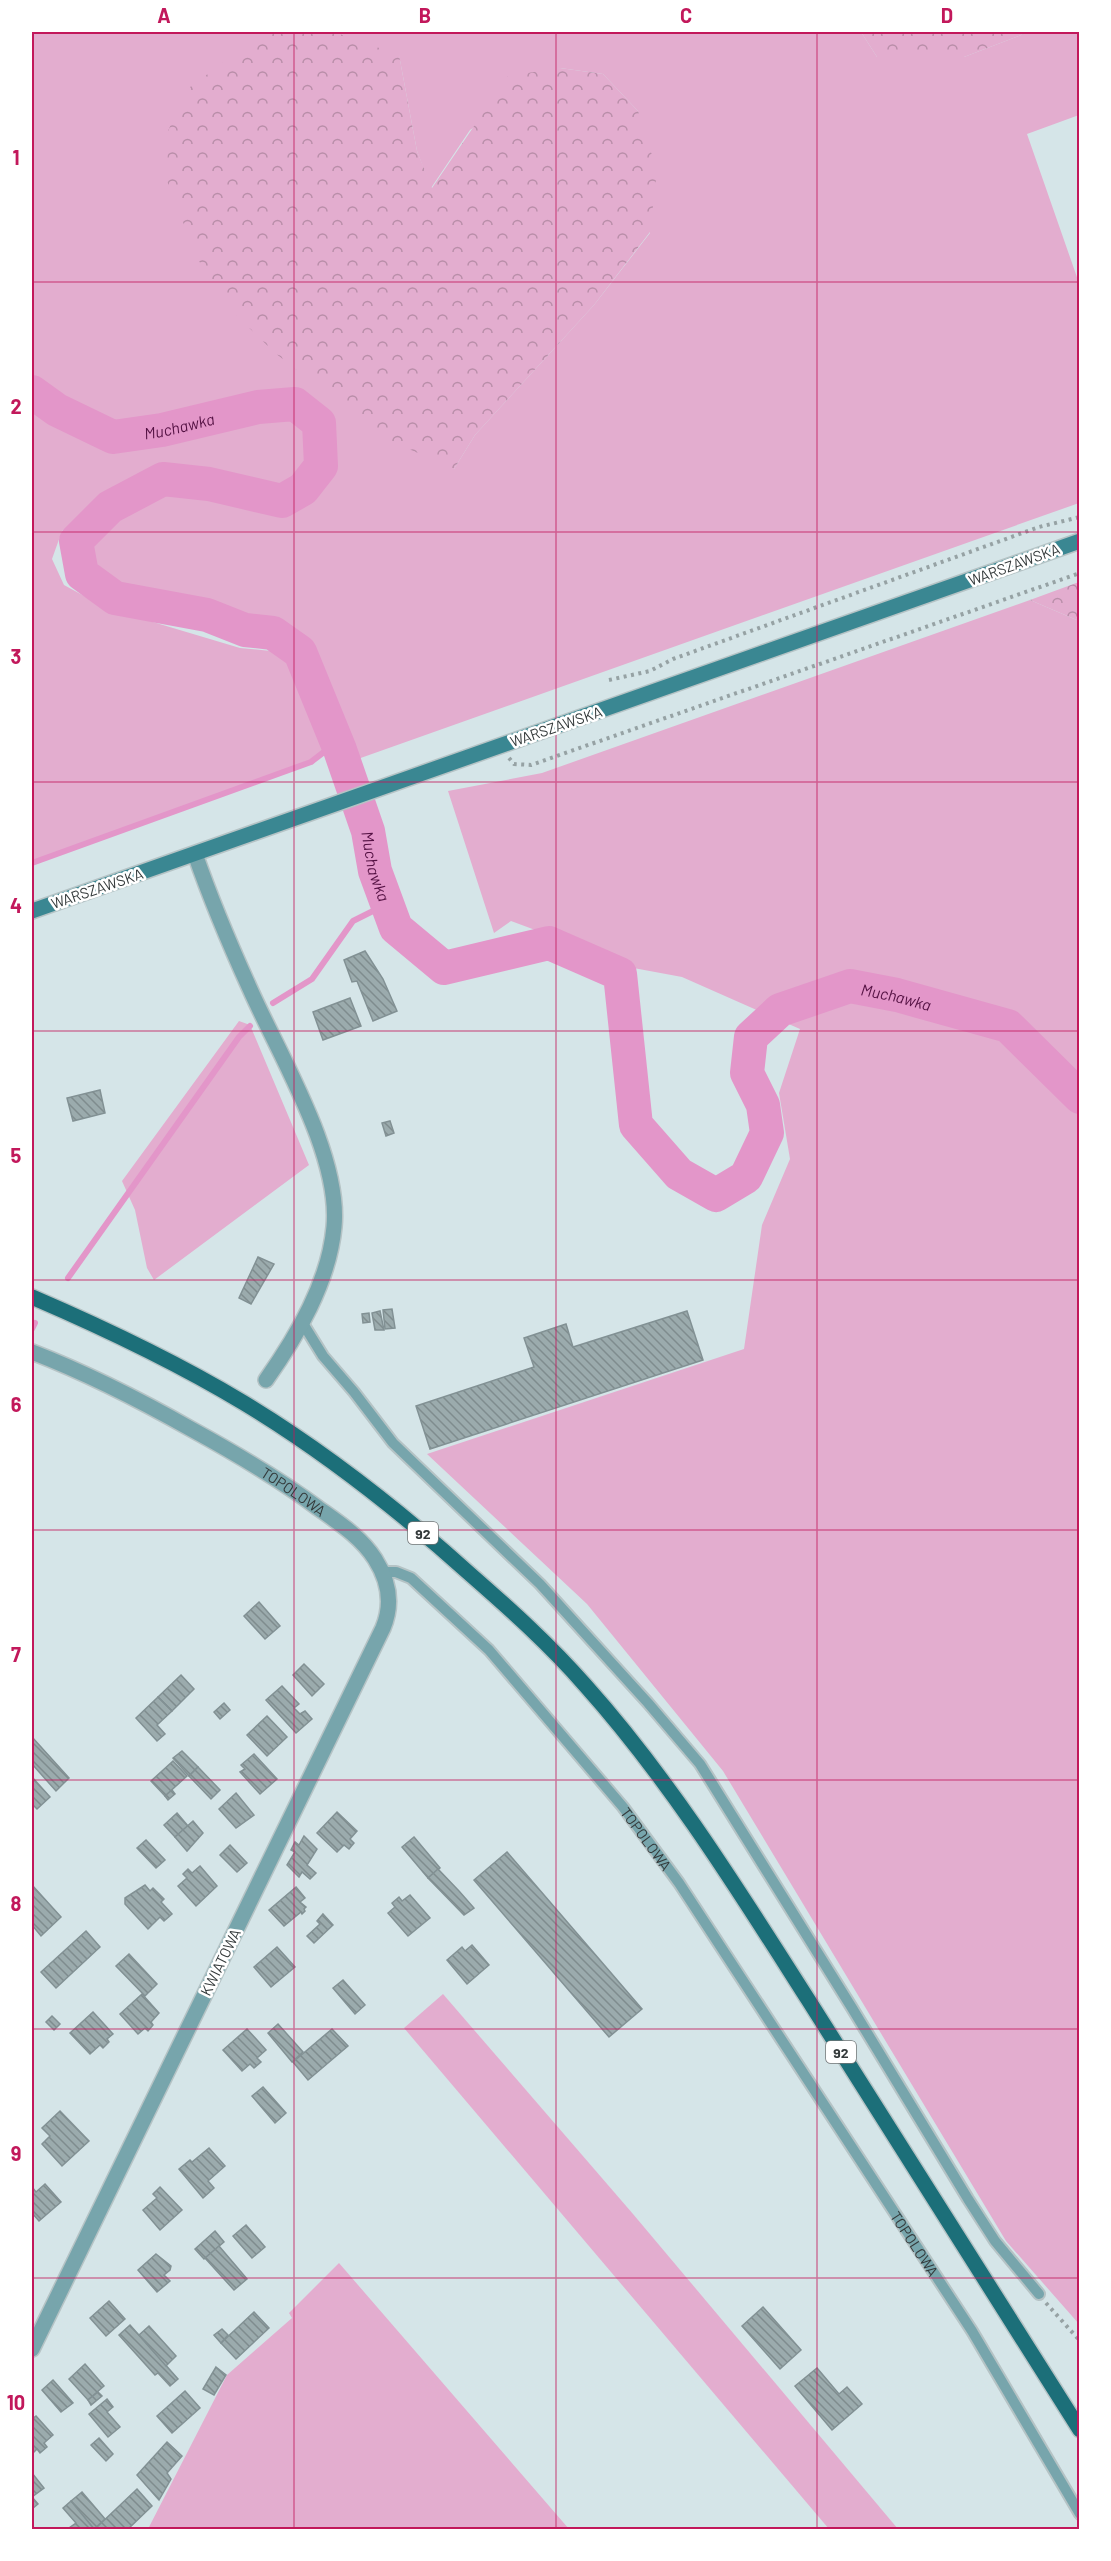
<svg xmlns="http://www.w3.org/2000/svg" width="1111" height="2561" font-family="Barlow,sans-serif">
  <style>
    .green { fill: #e3adcf; fill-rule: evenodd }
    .forest { fill: url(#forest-crowns) }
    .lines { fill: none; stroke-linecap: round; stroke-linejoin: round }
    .stream { stroke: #e396c9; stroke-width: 6 }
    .river { stroke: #e396c9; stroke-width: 34 }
    .building { fill: url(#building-back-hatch); stroke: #829194; stroke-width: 1.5 }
    .service-casing { stroke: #b5c3c5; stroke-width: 14 }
    .minor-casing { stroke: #b5c3c5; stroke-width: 18 }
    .secondary-casing { stroke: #b5c3c5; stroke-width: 18 }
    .primary-casing { stroke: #b5c3c5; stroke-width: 18 }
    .path { stroke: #96a2a4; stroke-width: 4; stroke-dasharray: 3 4.5; stroke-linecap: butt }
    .service { stroke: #77a5ac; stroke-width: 10 }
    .minor { stroke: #77a5ac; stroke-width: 15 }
    .secondary { stroke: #3a8792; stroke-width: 15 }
    .primary { stroke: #1c6f79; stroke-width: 15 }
    .grid { fill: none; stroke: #c2185b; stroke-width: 1.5; stroke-opacity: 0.55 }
    .labels { text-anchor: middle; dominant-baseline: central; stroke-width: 5; stroke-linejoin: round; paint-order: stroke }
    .shield { fill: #fff; stroke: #717576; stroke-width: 1.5 }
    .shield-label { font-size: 14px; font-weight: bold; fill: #343a3b }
    .street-label { font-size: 15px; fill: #343a3b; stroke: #fff }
    .water-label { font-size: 16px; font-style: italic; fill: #541143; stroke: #fff }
    .neatline { fill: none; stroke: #c2185b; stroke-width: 2 }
    .grid-label { font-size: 20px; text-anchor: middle; font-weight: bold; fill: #c2185b }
  </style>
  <defs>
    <pattern id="forest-crowns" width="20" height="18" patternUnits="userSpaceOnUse" patternTransform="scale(1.5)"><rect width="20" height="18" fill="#e3adcf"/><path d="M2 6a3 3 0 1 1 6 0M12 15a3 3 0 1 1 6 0" fill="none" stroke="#b98ea9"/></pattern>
    <pattern id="building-back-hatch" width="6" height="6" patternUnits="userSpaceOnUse" patternTransform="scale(1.5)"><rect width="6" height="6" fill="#9babad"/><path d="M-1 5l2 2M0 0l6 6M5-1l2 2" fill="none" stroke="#7f8c8e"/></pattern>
  </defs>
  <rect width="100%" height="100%" fill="#d5e5e8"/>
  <g class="green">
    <path d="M32,32H861L877,57H964L1029,32H1079V115L1027,134L1079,283V503L355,760L304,644L283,629L234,613L112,586L85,547L105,521L153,492L224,497L277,509L310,498L332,464L325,419L293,399L274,397L143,428L115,430L32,381ZM399,55L417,151L431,188L470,130L560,68L603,74L638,111L650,233L594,305L475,435L454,469Z"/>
    <polygon points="32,400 95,444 123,445 162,439 262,411 298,415 309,426 313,448 313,469 296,487 277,494 235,481 179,469 132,483 103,500 62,531 52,559 64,585 106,608 240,648 271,651 295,665 331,747 311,762 32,863"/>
    <polygon points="1030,600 1079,621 1079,2324 1006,2241 723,1771 587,1604 427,1454 744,1349 762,1225 790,1159 779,1093 800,1029 682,977 585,959 546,934 511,921 494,933 448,791 542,773"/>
    <polygon points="239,1021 250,1025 309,1165 154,1280 147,1268 135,1210 122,1181"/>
    <polygon points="443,1994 633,2214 898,2529 829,2529 404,2028"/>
    <polygon points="339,2263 569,2529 148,2529 227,2375 292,2318 289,2313"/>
  </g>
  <g class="forest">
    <polygon points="265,32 334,32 399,55 417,151 432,188 508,76 560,68 603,74 638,111 657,171 650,232 594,305 475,435 454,469 384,438 275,353 230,309 197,258 167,181 168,131 186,90"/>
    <polygon points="861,32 1029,32 964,57 877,57"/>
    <polygon points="1079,582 1079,621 1030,600"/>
  </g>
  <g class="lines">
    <g class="stream">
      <polyline points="32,863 311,762 337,742"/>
      <polyline points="273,1003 312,979 353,921 387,904"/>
      <polyline points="68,1278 239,1037 250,1026"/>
      <polyline points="32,1329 35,1323"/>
    </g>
    <path class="river" id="s1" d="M32,392L57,410L113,437L162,430L258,407L295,404L319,423L321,466L303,489L282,501L209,484L163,479L110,507L76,541L82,574L115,598L207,615L245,630L273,633L300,652L340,750L368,831L375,871L396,928L444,968L549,943L620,974L636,1125L679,1174L716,1195L746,1177L767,1133L763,1105L747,1073L751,1037L780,1010L850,986L897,995L1008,1026L1080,1097"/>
  </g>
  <g class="building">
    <polygon points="365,951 383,979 397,1011 373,1021 357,981 352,982 344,960"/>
    <polygon points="350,998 361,1026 323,1040 313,1012"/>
    <polygon points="100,1090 105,1113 73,1121 67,1098"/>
    <polygon points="390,1121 394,1133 386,1136 382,1123"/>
    <polygon points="258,1257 274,1264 251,1304 239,1298"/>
    <polygon points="392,1309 395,1328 385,1329 383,1310"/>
    <polygon points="380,1311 384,1330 375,1330 372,1313"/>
    <polygon points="687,1311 703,1360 430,1449 416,1406 534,1367 524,1338 566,1324 573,1347"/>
    <polygon points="369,1313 370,1322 363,1323 362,1314"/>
    <polygon points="259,1602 280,1626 265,1639 244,1616"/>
    <polygon points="304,1664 324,1684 312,1696 293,1675"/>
    <polygon points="181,1675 194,1689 172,1711 158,1697"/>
    <polygon points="282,1686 299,1704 294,1708 300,1714 305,1711 312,1719 296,1733 266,1700"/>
    <polygon points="158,1697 172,1711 157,1725 165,1734 157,1741 136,1718"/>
    <polygon points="224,1703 230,1710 220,1719 214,1712"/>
    <polygon points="267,1716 287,1737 267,1756 247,1735"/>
    <polygon points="32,1737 69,1778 56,1791 32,1764"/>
    <polygon points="182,1751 198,1767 189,1776 173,1758"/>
    <polygon points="254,1754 277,1779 260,1794 240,1772 245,1769 241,1765"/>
    <polygon points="173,1761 187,1776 165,1796 151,1781"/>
    <polygon points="198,1767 220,1790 211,1799 189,1776"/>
    <polygon points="32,1777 50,1797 37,1809 32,1804"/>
    <polygon points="172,1790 175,1794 168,1800 165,1796"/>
    <polygon points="236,1793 254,1815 236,1828 219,1809"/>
    <polygon points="337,1812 357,1831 350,1839 354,1843 349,1849 344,1845 337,1852 317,1833"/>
    <polygon points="177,1813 188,1826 175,1837 164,1825"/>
    <polygon points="193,1821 203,1833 187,1851 175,1837"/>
    <polygon points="304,1836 317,1849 307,1865 316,1873 310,1879 302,1872 299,1877 287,1865 295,1852 291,1850 295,1842 299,1845"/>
    <polygon points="414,1837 440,1868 428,1878 402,1847"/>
    <polygon points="146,1840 165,1860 156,1868 137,1848"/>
    <polygon points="230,1845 247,1863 237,1872 220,1855"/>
    <polygon points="507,1852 642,2009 609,2037 474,1880"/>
    <polygon points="200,1866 217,1886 196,1906 178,1886 187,1878 183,1874 188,1869 192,1873"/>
    <polygon points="438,1869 459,1891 474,1908 464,1915 428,1878"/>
    <polygon points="32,1885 61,1917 41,1936 32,1925"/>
    <polygon points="145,1885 150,1891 153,1888 164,1899 161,1902 172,1914 164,1921 160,1917 148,1929 125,1904 125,1898"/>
    <polygon points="296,1887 305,1898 300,1902 306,1907 304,1909 305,1911 302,1914 301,1912 284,1926 269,1910"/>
    <polygon points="410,1895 430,1918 408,1936 388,1913 395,1907 392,1903 399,1897 402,1901"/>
    <polygon points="323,1914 333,1925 314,1943 307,1936 320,1924 317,1921"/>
    <polygon points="86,1931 100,1947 56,1988 41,1972"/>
    <polygon points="472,1945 489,1965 467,1984 447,1960 462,1947 465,1951"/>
    <polygon points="277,1947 295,1967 271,1987 254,1967"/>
    <polygon points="129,1954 157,1984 145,1996 116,1966"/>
    <polygon points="343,1980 365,2005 355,2014 333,1988"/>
    <polygon points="142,1994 159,2013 151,2022 153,2025 148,2031 145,2028 138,2034 120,2014"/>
    <polygon points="93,2012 113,2034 107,2039 109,2042 103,2048 100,2045 90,2054 70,2033"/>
    <polygon points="52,2016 60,2024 54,2030 46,2022"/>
    <polygon points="278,2024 303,2052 292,2062 268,2033"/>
    <polygon points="247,2029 266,2050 257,2058 261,2062 254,2068 250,2064 242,2071 223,2050"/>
    <polygon points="332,2029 348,2046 308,2080 293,2062"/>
    <polygon points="263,2087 286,2113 275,2123 252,2096"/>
    <polygon points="60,2111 89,2141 62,2166 42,2144 50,2136 42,2128"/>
    <polygon points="209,2148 225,2166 208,2181 214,2188 203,2198 179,2169 190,2160 192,2162"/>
    <polygon points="45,2184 61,2202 39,2221 32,2213 32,2187 36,2192"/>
    <polygon points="160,2187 182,2210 160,2230 143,2210 157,2198 153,2194"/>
    <polygon points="246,2225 265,2247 252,2258 233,2236"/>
    <polygon points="215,2231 224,2242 204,2259 195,2249"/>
    <polygon points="219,2246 247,2279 234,2290 205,2258"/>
    <polygon points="156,2254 171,2266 170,2270 164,2275 170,2281 157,2292 138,2270"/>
    <polygon points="109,2301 125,2319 106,2336 90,2318"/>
    <polygon points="763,2307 801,2350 780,2369 742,2326"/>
    <polygon points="254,2312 269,2328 236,2359 221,2343"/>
    <polygon points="130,2325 178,2379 170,2386 158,2373 155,2375 119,2335"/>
    <polygon points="149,2326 176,2356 166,2366 139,2335"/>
    <polygon points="222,2329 228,2335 221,2343 214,2335"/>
    <polygon points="85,2364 104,2386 88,2400 69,2379"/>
    <polygon points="216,2367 226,2375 214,2395 203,2389"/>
    <polygon points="817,2368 839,2394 847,2387 862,2404 832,2430 795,2386"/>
    <polygon points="53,2380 73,2403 61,2412 42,2390"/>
    <polygon points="185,2391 200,2408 172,2433 157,2416"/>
    <polygon points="98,2392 102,2396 91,2405 88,2400"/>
    <polygon points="107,2399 113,2407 107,2412 120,2427 108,2437 89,2414"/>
    <polygon points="36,2416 53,2435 44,2443 47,2447 40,2453 37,2449 32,2454 32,2419"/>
    <polygon points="99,2438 113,2454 106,2461 91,2445"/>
    <polygon points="167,2442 182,2456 167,2473 171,2479 159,2500 137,2475"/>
    <polygon points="32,2473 44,2488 32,2497 38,2504 32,2509"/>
    <polygon points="137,2489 152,2506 127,2530 100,2530 97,2527"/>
    <polygon points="82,2492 105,2519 94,2529 71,2501"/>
    <polygon points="71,2501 94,2529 93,2530 69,2528 76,2523 63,2508"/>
  </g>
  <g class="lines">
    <g class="service-casing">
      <g id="service">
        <polyline points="302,1322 323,1356 354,1392 393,1443 540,1584 648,1703 700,1764 852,2008 968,2199 995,2241 1039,2294"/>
        <path id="s2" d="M382,1572H396L411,1578L489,1650L623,1807L679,1883L972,2331L1080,2514"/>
      </g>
    </g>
    <g class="minor-casing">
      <g id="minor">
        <path d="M195,854C211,900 230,945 250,989C279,1055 341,1155 334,1227C329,1282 297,1336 266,1380"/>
        <path id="s3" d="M32,1352C89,1374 138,1399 191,1429C235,1453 278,1478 318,1508C339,1523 361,1537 375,1559C389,1581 393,1604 383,1628L32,2349"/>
      </g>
    </g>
    <g class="secondary-casing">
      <polyline id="secondary" points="32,911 1080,541"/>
    </g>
    <g class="primary-casing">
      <path id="primary" d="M32,1297C104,1328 176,1362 244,1403C325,1452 400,1511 471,1575C511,1610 550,1645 585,1685C671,1781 740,1893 809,2001C900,2144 989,2287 1080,2430"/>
    </g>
    <g class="path">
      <polyline points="609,680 650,671 673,659 1039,527 1080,517"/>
      <polyline points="509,758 514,764 531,765 1080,573"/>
      <polyline points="1046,2303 1080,2341"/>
    </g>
    <use href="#service" class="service"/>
    <use href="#minor" class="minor"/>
    <use href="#secondary" class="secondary"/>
    <use href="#primary" class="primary"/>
  </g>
  <path class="grid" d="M294,32V2530M556,32V2530M817,32V2530M32,282H1080M32,532H1080M32,782H1080M32,1031H1080M32,1280H1080M32,1530H1080M32,1780H1080M32,2029H1080M32,2278H1080"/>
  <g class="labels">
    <g class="shield">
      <rect x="408" y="1522" width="30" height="22" rx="4.5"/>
      <rect x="826" y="2041" width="30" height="22" rx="4.5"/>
    </g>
    <g class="shield-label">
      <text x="423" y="1533">92</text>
      <text x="841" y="2052">92</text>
    </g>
    <g class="street-label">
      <text transform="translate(1014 564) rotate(-20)">WARSZAWSKA</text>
      <text transform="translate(556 726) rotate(-19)">WARSZAWSKA</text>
      <text transform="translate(97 888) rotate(-19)">WARSZAWSKA</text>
      <text stroke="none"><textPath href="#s3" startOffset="297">TOPOLOWA</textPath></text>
      <text stroke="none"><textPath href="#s2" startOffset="382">TOPOLOWA</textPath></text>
      <text transform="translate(220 1962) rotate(-64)">KWIATOWA</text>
      <text stroke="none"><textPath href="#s2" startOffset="868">TOPOLOWA</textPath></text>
    </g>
    <g class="water-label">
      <text stroke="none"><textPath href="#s1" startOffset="160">Muchawka</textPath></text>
      <text stroke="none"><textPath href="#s1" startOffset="1132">Muchawka</textPath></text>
      <text stroke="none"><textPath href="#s1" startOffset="2050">Muchawka</textPath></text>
    </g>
  </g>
  <rect width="1111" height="2561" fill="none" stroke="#ffffff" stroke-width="66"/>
  <rect x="33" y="33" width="1045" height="2495" class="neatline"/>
  <g class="grid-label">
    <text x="164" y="23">A</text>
    <text x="425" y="23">B</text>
    <text x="686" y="23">C</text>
    <text x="947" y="23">D</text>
    <text x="16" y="165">1</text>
    <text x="16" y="414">2</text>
    <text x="16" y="664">3</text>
    <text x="16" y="913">4</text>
    <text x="16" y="1163">5</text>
    <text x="16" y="1412">6</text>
    <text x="16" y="1662">7</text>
    <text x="16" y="1911">8</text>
    <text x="16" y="2161">9</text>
    <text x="16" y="2410">10</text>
  </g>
</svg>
